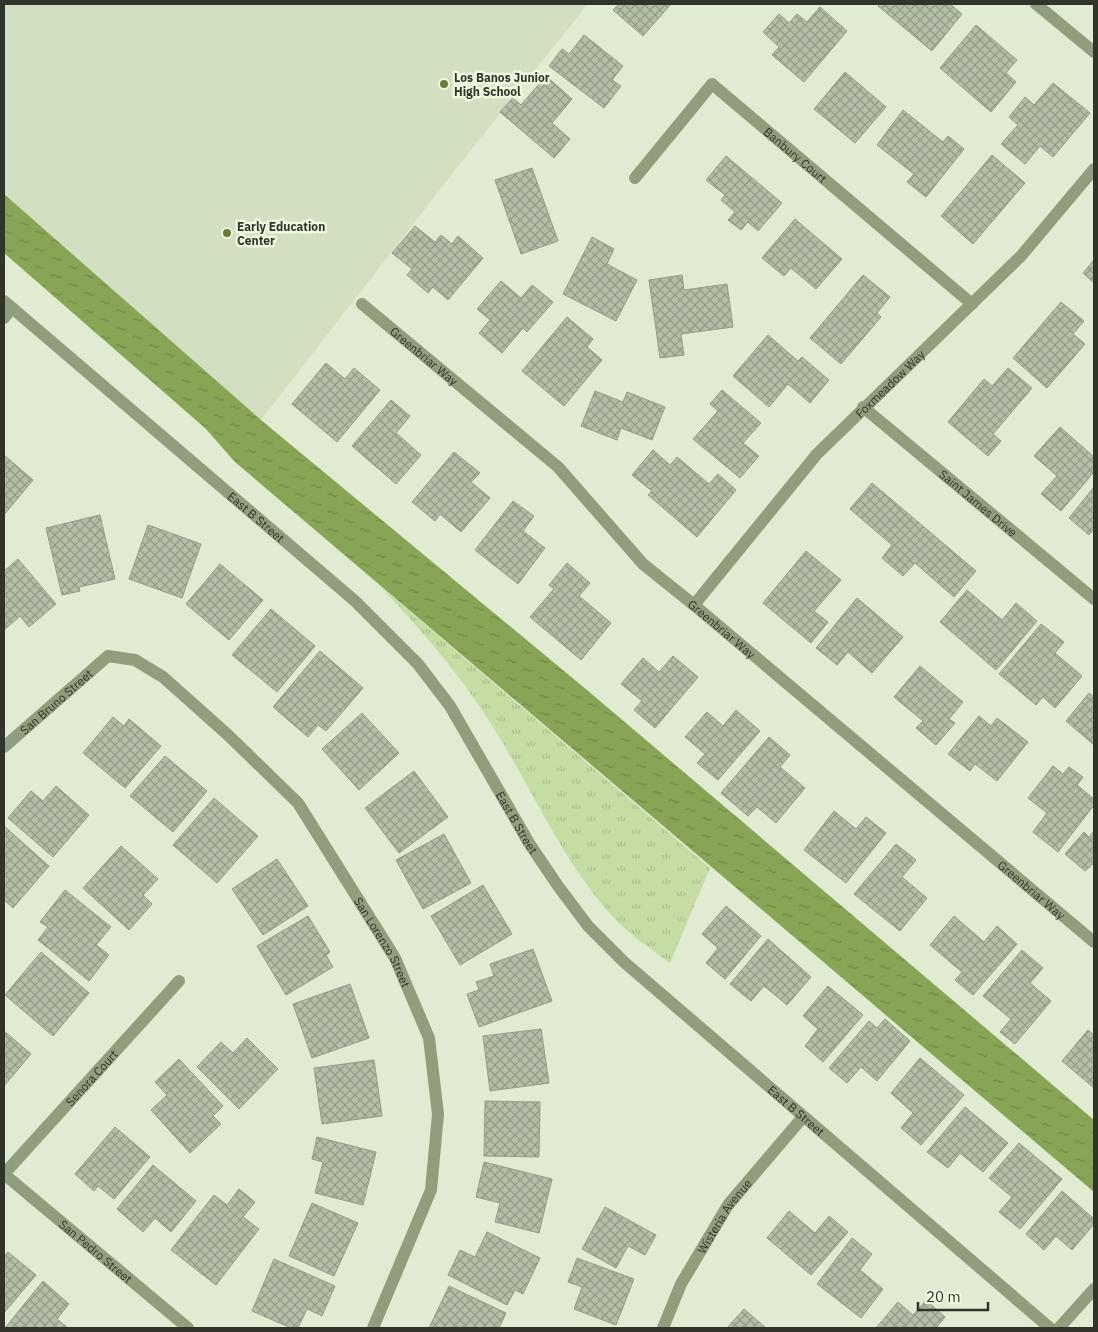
<svg xmlns="http://www.w3.org/2000/svg" width="1098" height="1332" font-family="'IBM Plex Sans',sans-serif">
  <style>
    .built { fill: #d2dfc0 }
    .grass { fill: url(#grass-tufts) }
    .water { fill: url(#water-ripples) }
    .building { fill: url(#building-cross-hatch); stroke: #939d85 }
    .lines { fill: none; stroke-linecap: round; stroke-linejoin: round }
    .street { stroke: #919e7d; stroke-width: 12 }
    .poi-dot { fill: #647e32; stroke: #eef9df; stroke-width: 2 }
    .labels { text-anchor: middle; dominant-baseline: central; stroke-width: 5; stroke-linejoin: round; paint-order: stroke }
    .poi-label { font-size: 12px; font-weight: bold; fill: #30342a; stroke: #eef9df; text-anchor: start }
    .street-label { font-size: 12px; fill: #30342a; stroke: #eef9df }
  </style>
  <defs>
    <pattern id="grass-tufts" width="24" height="20" patternUnits="userSpaceOnUse" patternTransform="scale(1.25)"><rect width="24" height="20" fill="#c5dca3"/><path d="M3 7l-1-3M5 7V3M7 7l1-3M15 17l-1-3M17 17v-4M19 17l1-3" fill="none" stroke="#aabd8c"/></pattern>
    <pattern id="water-ripples" width="26" height="14" patternUnits="userSpaceOnUse" patternTransform="scale(1.25)"><rect width="26" height="14" fill="#88a555"/><path d="M2 4q2-2 4 0t4 0M15 11q2-2 4 0t4 0" fill="none" stroke="#708747"/></pattern>
    <pattern id="building-cross-hatch" width="8" height="8" patternUnits="userSpaceOnUse" patternTransform="scale(1.25)"><rect width="8" height="8" fill="#b4bea6"/><path d="M0 0l8 8M0 8l8-8" fill="none" stroke="#939b87"/></pattern>
  </defs>
  <rect width="100%" height="100%" fill="#e1ebd2"/>
  <polygon class="built" points="4,4 588,4 459,165 261,420 4,194"/>
  <path class="grass" d="M381,587L710,868L670,963C651,949 630,935 614,918C560,859 531,785 488,719C457,671 420,629 381,587Z"/>
  <polygon class="water" points="4,194 261,420 587,690 1094,1120 1094,1192 235,462 205,428 4,253"/>
  <g class="building">
    <polygon points="619,4 671,4 643,36 613,10"/>
    <polygon points="880,4 950,4 962,14 932,51 878,6"/>
    <polygon points="820,7 847,31 804,82 772,55 779,47 763,32 779,14 789,23 797,14 807,22"/>
    <polygon points="976,25 1017,60 1006,73 1016,82 991,112 940,68"/>
    <polygon points="584,35 623,66 612,80 621,86 604,108 549,66 562,49 569,54"/>
    <polygon points="845,72 886,107 855,143 814,109"/>
    <polygon points="546,76 572,99 552,123 570,139 554,158 500,112 513,98 521,105"/>
    <polygon points="1053,83 1090,113 1053,157 1040,146 1025,164 1001,144 1018,125 1009,117 1025,97 1034,105"/>
    <polygon points="903,110 943,142 948,136 964,149 926,197 907,182 914,174 877,145"/>
    <polygon points="992,155 1025,183 973,244 941,216"/>
    <polygon points="726,156 782,203 758,231 748,222 741,230 728,220 735,212 721,200 725,195 706,180"/>
    <polygon points="532,168 558,241 521,254 495,180"/>
    <polygon points="795,219 842,259 816,289 791,268 784,276 762,258"/>
    <polygon points="415,226 435,242 441,235 452,244 458,236 483,258 448,300 433,287 428,293 407,275 412,269 392,253"/>
    <polygon points="592,237 614,249 607,264 637,280 616,321 563,294"/>
    <polygon points="1094,260 1094,283 1083,273"/>
    <polygon points="682,275 684,290 727,284 733,327 681,334 684,355 660,358 649,280"/>
    <polygon points="863,275 890,297 877,313 881,317 841,364 810,338"/>
    <polygon points="501,281 521,298 532,285 553,302 527,332 523,328 502,353 479,333 490,320 477,309"/>
    <polygon points="1061,302 1084,321 1073,334 1085,344 1047,388 1013,358"/>
    <polygon points="567,317 593,339 587,347 602,360 564,406 522,371"/>
    <polygon points="768,335 798,361 802,357 829,380 810,403 788,384 769,407 733,376"/>
    <polygon points="326,363 345,379 354,368 380,390 337,442 292,404"/>
    <polygon points="1008,368 1032,388 993,434 1001,441 988,456 948,422 984,379 992,386"/>
    <polygon points="722,390 761,423 743,443 759,456 740,478 693,439 718,411 710,404"/>
    <polygon points="595,391 623,402 627,392 665,407 652,440 621,428 617,440 581,426"/>
    <polygon points="391,400 410,416 396,433 421,455 396,484 352,446"/>
    <polygon points="1060,427 1094,457 1094,472 1061,511 1041,494 1057,476 1034,456"/>
    <polygon points="653,450 670,465 677,457 709,484 718,474 736,490 697,537 648,495 652,491 632,475"/>
    <polygon points="454,452 480,473 471,482 490,498 461,532 440,514 435,521 412,502"/>
    <polygon points="4,455 33,480 4,515"/>
    <polygon points="872,483 976,571 954,597 915,563 903,576 882,558 892,545 850,509"/>
    <polygon points="1094,487 1094,529 1089,535 1069,518"/>
    <polygon points="513,501 534,516 523,531 545,548 518,584 475,550"/>
    <polygon points="100,515 115,579 79,587 80,591 62,595 46,528"/>
    <polygon points="148,525 201,544 182,598 129,579"/>
    <polygon points="806,551 841,580 814,611 828,622 811,643 763,603"/>
    <polygon points="18,559 56,604 29,627 20,616 4,630 4,571"/>
    <polygon points="567,563 590,583 579,596 611,623 581,660 530,617 554,589 549,585"/>
    <polygon points="220,564 263,600 229,640 186,604"/>
    <polygon points="967,590 1002,620 1016,603 1037,621 996,670 940,622"/>
    <polygon points="857,598 903,637 872,673 848,652 837,665 816,648"/>
    <polygon points="271,609 315,646 277,692 232,655"/>
    <polygon points="1041,624 1064,642 1055,653 1082,676 1055,708 1043,697 1036,705 999,674"/>
    <polygon points="320,651 363,688 326,731 318,725 308,737 273,707"/>
    <polygon points="673,656 698,677 655,728 634,710 642,701 621,684 643,658 659,672"/>
    <polygon points="920,666 963,702 949,719 955,723 936,745 916,728 923,721 894,697"/>
    <polygon points="1089,693 1094,697 1094,745 1066,721"/>
    <polygon points="736,710 760,731 718,780 697,763 705,754 685,737 707,712 723,726"/>
    <polygon points="362,713 399,753 359,790 322,749"/>
    <polygon points="979,716 991,726 997,718 1028,742 997,781 975,764 970,771 948,754"/>
    <polygon points="113,717 124,726 129,719 161,746 125,788 83,753"/>
    <polygon points="769,737 790,755 780,767 805,788 776,823 757,807 748,816 721,793"/>
    <polygon points="165,756 207,791 173,832 130,796"/>
    <polygon points="1053,766 1063,774 1069,767 1083,777 1077,785 1094,799 1094,805 1058,852 1033,832 1047,813 1028,798"/>
    <polygon points="414,771 448,817 399,853 365,808"/>
    <polygon points="56,786 89,815 53,857 8,818 31,791 43,801"/>
    <polygon points="214,798 258,836 217,883 173,845"/>
    <polygon points="834,811 856,829 866,817 886,833 846,883 804,850"/>
    <polygon points="4,826 49,866 13,908 4,900"/>
    <polygon points="1094,831 1094,863 1085,871 1065,854 1084,832 1089,837"/>
    <polygon points="444,834 471,883 423,909 396,860"/>
    <polygon points="896,844 916,860 902,877 927,898 900,931 854,894"/>
    <polygon points="121,846 158,879 143,895 152,904 129,930 83,888"/>
    <polygon points="277,859 308,906 263,935 232,889"/>
    <polygon points="483,885 512,934 460,965 431,916"/>
    <polygon points="65,890 111,927 96,945 109,955 89,981 38,940 48,927 40,922"/>
    <polygon points="726,906 761,936 725,979 706,963 718,948 702,934"/>
    <polygon points="308,916 330,952 326,955 333,967 286,995 257,946"/>
    <polygon points="954,916 984,942 997,926 1017,944 973,995 955,980 962,972 930,945"/>
    <polygon points="768,939 811,977 787,1005 764,986 751,1001 730,984"/>
    <polygon points="533,949 552,1001 479,1027 467,994 479,990 476,982 494,976 490,964"/>
    <polygon points="1022,950 1043,968 1030,983 1051,1001 1015,1044 1000,1032 1011,1019 983,996"/>
    <polygon points="41,952 89,993 53,1036 5,995"/>
    <polygon points="350,984 369,1038 312,1058 293,1004"/>
    <polygon points="828,986 863,1015 823,1062 805,1046 818,1029 803,1016"/>
    <polygon points="885,1019 910,1041 877,1081 861,1067 847,1083 829,1068 869,1021 877,1028"/>
    <polygon points="541,1029 549,1083 490,1091 483,1036"/>
    <polygon points="1088,1030 1094,1035 1094,1088 1062,1061"/>
    <polygon points="4,1031 31,1054 4,1086"/>
    <polygon points="247,1038 278,1069 239,1109 197,1067 221,1042 233,1053"/>
    <polygon points="920,1058 964,1095 921,1145 901,1128 913,1113 891,1093"/>
    <polygon points="179,1059 223,1106 213,1116 221,1124 190,1153 151,1110 167,1095 155,1082"/>
    <polygon points="374,1060 382,1116 322,1124 314,1068"/>
    <polygon points="485,1101 540,1102 539,1157 484,1156"/>
    <polygon points="965,1107 1008,1143 983,1172 960,1153 948,1168 927,1152"/>
    <polygon points="115,1127 150,1157 114,1199 98,1186 94,1191 75,1174"/>
    <polygon points="317,1137 376,1152 363,1205 315,1193 323,1162 312,1159"/>
    <polygon points="1019,1143 1062,1179 1020,1229 999,1212 1012,1197 989,1178"/>
    <polygon points="484,1162 552,1179 539,1233 495,1222 500,1203 476,1197"/>
    <polygon points="153,1165 196,1201 171,1232 155,1218 143,1232 117,1209"/>
    <polygon points="239,1189 255,1202 243,1217 259,1229 216,1285 171,1250 214,1195 227,1205"/>
    <polygon points="1062,1191 1094,1219 1094,1224 1072,1250 1056,1236 1044,1250 1026,1234"/>
    <polygon points="312,1203 358,1223 334,1276 289,1256"/>
    <polygon points="605,1207 656,1235 645,1255 628,1246 616,1268 582,1249"/>
    <polygon points="789,1211 815,1233 829,1216 848,1232 811,1275 767,1238"/>
    <polygon points="487,1232 540,1258 523,1294 515,1290 507,1305 448,1275 460,1250 475,1257"/>
    <polygon points="852,1238 872,1254 860,1270 883,1289 861,1318 817,1284"/>
    <polygon points="8,1252 36,1275 4,1313 4,1257"/>
    <polygon points="577,1258 634,1279 616,1325 574,1309 582,1287 568,1282"/>
    <polygon points="274,1259 335,1286 322,1316 307,1309 298,1328 291,1328 252,1311"/>
    <polygon points="43,1281 69,1304 57,1319 68,1328 5,1328"/>
    <polygon points="449,1286 506,1313 499,1328 429,1328"/>
    <polygon points="926,1300 945,1317 936,1328 876,1328 898,1302 913,1315"/>
    <polygon points="744,1309 766,1328 727,1328"/>
  </g>
  <g class="lines">
    <g class="street">
      <polyline points="1036,4 1094,52"/>
      <path id="s1" d="M635,178L712,84L972,304"/>
      <path id="s2" d="M4,301L355,601L418,664L450,706L529,843L558,886L588,926L624,962L1050,1328"/>
      <path id="s3" d="M362,304L558,467L643,564L694,605L1094,942"/>
      <polyline points="4,318 12,308"/>
      <path id="s4" d="M863,407L1094,599"/>
      <path id="s5" d="M694,605L817,454L1021,256L1094,169"/>
      <path id="s6" d="M4,747L108,656L135,660L163,677L228,735L298,803L395,958L429,1038L438,1114L431,1190L373,1328"/>
      <path id="s7" d="M4,1174L179,981"/>
      <path id="s8" d="M4,1174L188,1328"/>
      <path id="s9" d="M663,1328L681,1284L728,1205L803,1117"/>
      <polyline points="1059,1328 1094,1289"/>
    </g>
  </g>
  <g class="poi-dot">
    <circle cx="444" cy="84" r="5"/>
    <circle cx="227" cy="233" r="5"/>
  </g>
  <g class="labels">
    <g class="poi-label">
      <text x="454" y="77">Los Banos Junior<tspan x="454" dy="14">High School</tspan></text>
      <text x="237" y="226">Early Education<tspan x="237" dy="14">Center</tspan></text>
    </g>
    <g class="street-label">
      <text stroke="none"><textPath href="#s1" startOffset="231">Banbury Court</textPath></text>
      <text stroke="none"><textPath href="#s3" startOffset="81">Greenbriar Way</textPath></text>
      <text stroke="none"><textPath href="#s5" startOffset="296">Foxmeadow Way</textPath></text>
      <text stroke="none"><textPath href="#s4" startOffset="150">Saint James Drive</textPath></text>
      <text stroke="none"><textPath href="#s2" startOffset="332">East B Street</textPath></text>
      <text stroke="none"><textPath href="#s3" startOffset="486">Greenbriar Way</textPath></text>
      <text stroke="none"><textPath href="#s6" startOffset="69">San Bruno Street</textPath></text>
      <text stroke="none"><textPath href="#s2" startOffset="738">East B Street</textPath></text>
      <text stroke="none"><textPath href="#s3" startOffset="891">Greenbriar Way</textPath></text>
      <text stroke="none"><textPath href="#s6" startOffset="546">San Lorenzo Street</textPath></text>
      <text stroke="none"><textPath href="#s7" startOffset="130">Senora Court</textPath></text>
      <text stroke="none"><textPath href="#s2" startOffset="1142">East B Street</textPath></text>
      <text stroke="none"><textPath href="#s9" startOffset="128">Wisteria Avenue</textPath></text>
      <text stroke="none"><textPath href="#s8" startOffset="120">San Pedro Street</textPath></text>
    </g>
  </g>
  <rect width="1098" height="1332" fill="none" stroke="#30342a" stroke-width="10"/>
  <path d="M918 1302v8h70v-8" fill="none" stroke="#30342a" stroke-width="2.5"/>
  <text x="926" y="1302" font-size="15" fill="#30342a" stroke="#eef9df" stroke-width="4" paint-order="stroke">20 m</text>
</svg>
